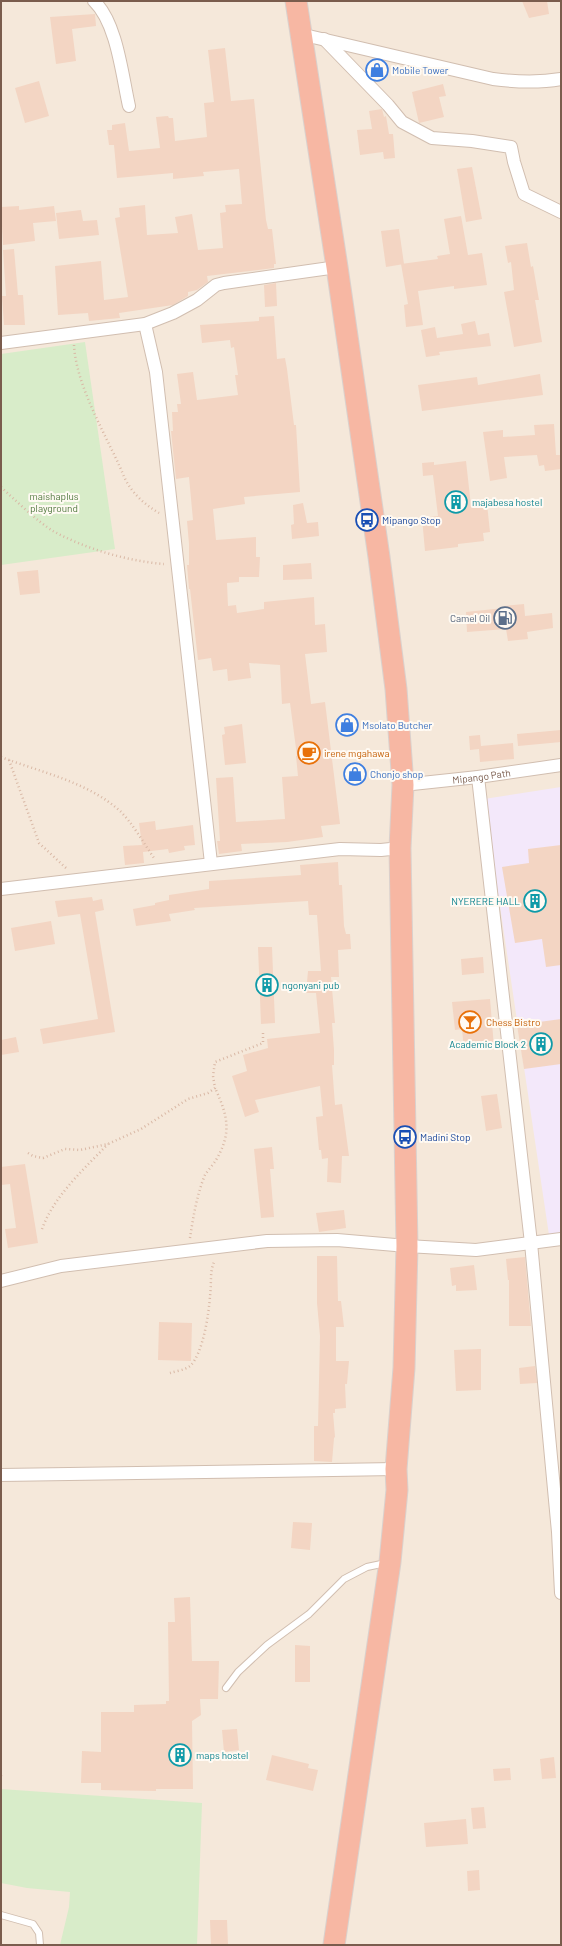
<svg xmlns="http://www.w3.org/2000/svg" width="562" height="1946" font-family="Barlow,sans-serif">
  <style>
    .residential { fill: #f5e8da }
    .education { fill: #f3e8fa }
    .green { fill: #d8ecc9 }
    .building { fill: #f3d5c3 }
    .lines { fill: none; stroke-linecap: round; stroke-linejoin: round }
    .lane-casing { stroke: #d1beb0; stroke-width: 8 }
    .street-casing { stroke: #d1beb0; stroke-width: 14 }
    .highway-casing { stroke: #dad1cd; stroke-width: 23 }
    .path { stroke: #d9b8a5; stroke-width: 2.5; stroke-dasharray: 1 3; stroke-linecap: butt }
    .lane { stroke: #fff; stroke-width: 6 }
    .street { stroke: #fff; stroke-width: 12 }
    .highway { stroke: #f7b7a3; stroke-width: 21 }
    .labels { text-anchor: middle; dominant-baseline: central; stroke-width: 4; stroke-linejoin: round; paint-order: stroke }
    .shop-label { font-size: 10px; fill: #366cbe; stroke: #fffaf3; text-anchor: start }
    .park-label { font-size: 10px; fill: #537a41; stroke: #fffaf3 }
    .culture-label { font-size: 10px; fill: #0d838f; stroke: #fffaf3; text-anchor: start }
    .transit-label { font-size: 10px; fill: #164399; stroke: #fffaf3; text-anchor: start }
    .service-label { font-size: 10px; fill: #4e5e75; stroke: #fffaf3; text-anchor: end }
    .food-label { font-size: 10px; fill: #c56008; stroke: #fffaf3; text-anchor: start }
    .street-label { font-size: 10px; fill: #7a5c4d; stroke: #fffaf3 }
  </style>
  <rect width="100%" height="100%" fill="#fdf6ec"/>
  <rect class="residential" x="1" y="1" width="560" height="1944"/>
  <polygon class="education" points="561,787 561,1234 549,1235 484,799"/>
  <g class="green">
    <polygon points="85,342 115,549 1,565 1,354"/>
    <polygon points="1,1789 202,1803 197,1945 60,1945 69,1907 70,1892 27,1888 1,1883"/>
  </g>
  <g class="building">
    <polygon points="522,1 547,1 549,14 529,18"/>
    <polygon points="95,14 96,26 72,29 76,61 56,64 50,17"/>
    <polygon points="225,48 231,101 254,99 266,220 268,229 272,229 276,264 274,264 274,268 207,276 208,282 197,290 188,292 188,296 173,305 119,313 120,318 89,321 88,313 58,315 55,266 101,261 104,300 128,297 115,218 120,217 119,208 145,205 147,235 178,233 175,217 192,214 198,250 223,248 220,213 226,212 225,205 242,204 239,169 203,172 204,176 173,179 173,173 117,178 114,145 109,145 107,130 112,130 112,125 125,123 129,151 160,148 156,117 168,116 169,118 173,118 175,141 207,137 204,103 214,102 208,50"/>
    <polygon points="39,81 49,116 25,123 15,88"/>
    <polygon points="443,84 446,96 439,97 444,117 419,123 412,92"/>
    <polygon points="382,109 384,117 386,116 389,134 393,134 395,158 384,159 383,152 360,155 357,130 372,129 369,111"/>
    <polygon points="472,167 482,219 466,222 457,169"/>
    <polygon points="19,206 19,210 54,206 56,221 33,223 35,241 3,245 1,207"/>
    <polygon points="81,210 83,221 97,220 99,235 59,239 56,213"/>
    <polygon points="461,216 468,255 482,253 487,285 454,289 454,286 418,291 423,325 406,327 404,305 408,304 401,264 438,259 437,256 450,254 444,219"/>
    <polygon points="399,229 404,264 386,267 381,231"/>
    <polygon points="527,243 531,267 533,266 539,300 535,300 542,342 514,347 504,292 514,290 511,262 508,263 505,246"/>
    <polygon points="14,249 18,295 23,295 25,325 4,325 2,296 6,296 3,250"/>
    <polygon points="276,283 277,306 265,307 264,285"/>
    <polygon points="274,316 277,359 285,358 287,369 294,425 296,425 300,492 244,497 245,504 213,509 216,540 256,537 256,557 260,557 259,577 239,577 239,582 227,583 228,606 236,605 237,613 264,609 264,602 314,597 315,625 325,624 327,652 305,654 311,704 325,702 340,824 321,826 323,837 287,842 241,844 242,851 219,854 217,841 220,841 216,778 233,777 236,822 285,819 282,777 298,776 296,756 297,756 290,703 282,704 280,665 249,663 251,678 228,681 227,669 213,671 211,658 198,660 190,589 189,589 187,565 189,565 189,544 187,521 193,520 189,477 176,479 171,431 173,431 172,412 178,412 177,404 181,404 177,374 193,372 197,400 238,395 235,375 238,375 234,347 231,348 230,340 202,343 200,325 259,321 259,317"/>
    <polygon points="475,321 478,335 489,333 491,346 439,352 440,355 426,357 421,330 435,327 437,338 463,334 461,324"/>
    <polygon points="540,374 543,395 422,411 418,385 477,377 478,385"/>
    <polygon points="554,424 556,455 561,455 561,469 545,471 544,465 539,466 537,455 504,457 507,478 490,481 483,432 503,430 503,437 535,435 534,425"/>
    <polygon points="466,461 471,506 487,504 490,532 483,533 484,541 458,544 458,547 425,551 422,518 438,516 433,475 423,476 422,463 434,462 434,465"/>
    <polygon points="303,503 307,523 318,522 319,536 292,539 291,525 294,524 293,505"/>
    <polygon points="311,563 312,579 283,580 283,565"/>
    <polygon points="38,570 40,593 20,595 17,572"/>
    <polygon points="524,604 525,616 552,613 553,628 527,632 528,639 508,641 506,629 467,632 466,612 504,608 504,606"/>
    <polygon points="242,724 246,763 225,765 222,735 225,734 224,727"/>
    <polygon points="561,730 561,742 518,746 517,734"/>
    <polygon points="480,735 481,746 513,743 514,759 480,762 479,749 470,750 469,736"/>
    <polygon points="155,821 156,830 193,825 195,845 184,846 185,850 169,853 168,849 143,852 144,863 125,865 123,846 142,845 139,823"/>
    <polygon points="561,845 561,965 546,967 542,939 515,943 502,867 529,863 528,849"/>
    <polygon points="338,862 339,885 342,885 344,926 346,934 350,934 351,949 338,950 339,977 331,977 335,1023 332,1023 334,1050 334,1065 332,1065 335,1105 342,1104 349,1156 342,1156 341,1183 327,1182 328,1158 322,1159 321,1150 319,1150 316,1117 323,1116 320,1086 255,1100 259,1112 245,1117 232,1076 247,1071 243,1055 268,1048 267,1039 320,1033 316,993 306,993 308,971 321,971 317,915 309,915 308,901 194,908 195,910 169,914 171,921 136,926 133,909 155,905 155,903 169,900 169,895 209,889 209,881 301,875 300,865"/>
    <polygon points="92,897 93,901 102,899 104,910 95,912 115,1032 43,1044 40,1029 98,1019 80,914 58,917 55,901"/>
    <polygon points="51,921 55,944 15,951 11,928"/>
    <polygon points="258,947 272,947 275,1023 261,1024"/>
    <polygon points="483,957 484,973 462,975 461,959"/>
    <polygon points="490,999 494,1047 464,1050 462,1029 455,1030 452,1002"/>
    <polygon points="561,1019 561,1064 524,1069 517,1025"/>
    <polygon points="16,1037 19,1052 1,1055 1,1040"/>
    <polygon points="497,1094 502,1128 486,1131 481,1096"/>
    <polygon points="272,1147 274,1169 270,1169 274,1217 261,1218 254,1149"/>
    <polygon points="25,1164 38,1243 8,1248 5,1229 16,1228 10,1184 1,1185 1,1167"/>
    <polygon points="344,1210 346,1228 319,1232 316,1213"/>
    <polygon points="317,1256 337,1256 338,1301 341,1301 344,1327 336,1327 336,1361 349,1361 347,1384 345,1384 346,1408 335,1409 335,1413 333,1413 335,1437 334,1438 332,1462 314,1461 314,1426 318,1426 320,1336 317,1303"/>
    <polygon points="525,1257 531,1326 509,1326 509,1280 508,1280 506,1259"/>
    <polygon points="474,1265 477,1290 456,1291 456,1285 452,1286 450,1268"/>
    <polygon points="159,1322 192,1323 191,1361 158,1360"/>
    <polygon points="481,1349 481,1390 456,1391 454,1350"/>
    <polygon points="535,1366 537,1383 520,1384 519,1368"/>
    <polygon points="293,1522 312,1523 310,1550 291,1548"/>
    <polygon points="190,1597 192,1661 219,1661 218,1699 200,1699 201,1715 192,1721 193,1789 156,1789 156,1791 101,1790 101,1783 81,1783 82,1751 101,1752 101,1712 134,1712 134,1705 166,1704 166,1701 169,1701 168,1622 175,1622 174,1598"/>
    <polygon points="295,1645 310,1646 310,1682 295,1682"/>
    <polygon points="237,1729 239,1750 224,1752 222,1730"/>
    <polygon points="272,1755 309,1764 308,1768 318,1770 313,1791 266,1780"/>
    <polygon points="554,1757 556,1778 542,1779 540,1759"/>
    <polygon points="510,1768 511,1780 494,1781 493,1769"/>
    <polygon points="484,1807 486,1828 473,1829 471,1808"/>
    <polygon points="466,1819 468,1844 426,1847 424,1823"/>
    <polygon points="479,1870 480,1890 468,1891 467,1871"/>
    <polygon points="210,1920 227,1920 228,1945 211,1945"/>
  </g>
  <g class="lines">
    <g class="lane-casing">
      <g id="lane">
        <polyline points="226,1688 238,1672 267,1645 309,1614 344,1579 367,1567 386,1563"/>
        <polyline points="1,1915 33,1924 39,1933 40,1945"/>
      </g>
    </g>
    <g class="street-casing">
      <g id="street">
        <path d="M94,1C117,23 122,75 129,106"/>
        <path d="M300,34L493,79C516,82 538,83 561,79"/>
        <polyline points="324,39 388,105 402,122 432,138 472,141 511,147 514,162 524,194 561,212"/>
        <polyline points="145,324 156,372 211,863"/>
        <polyline points="1,343 145,324 173,313 197,300 216,285 224,283 337,267"/>
        <polyline points="478,777 531,1243 558,1532 561,1593"/>
        <path id="s1" d="M403,785L478,777L561,765"/>
        <polyline points="1,889 340,849 381,850 400,848"/>
        <polyline points="1,1281 61,1266 267,1241 337,1240 407,1246 476,1250 561,1239"/>
        <polyline points="1,1475 396,1469"/>
      </g>
    </g>
    <g class="highway-casing">
      <polyline id="highway" points="296,1 337,267 379,557 396,689 403,785 400,848 407,1246 404,1368 396,1469 397,1490 390,1562 334,1945"/>
    </g>
    <g class="path">
      <path d="M74,345C76,384 103,430 119,465C122,471 124,478 128,484C135,496 147,506 159,513"/>
      <path d="M1,487C14,499 38,522 53,531C86,549 127,561 164,564"/>
      <path d="M1,757C40,772 88,782 120,811C131,821 145,845 154,858"/>
      <polyline points="9,760 39,843 66,868"/>
      <polyline points="28,1153 33,1156 43,1158 65,1149 80,1150 108,1144 141,1129 188,1099 208,1093 215,1088 213,1076 215,1062 263,1043 263,1030"/>
      <path d="M42,1229C54,1196 84,1169 108,1144"/>
      <path d="M190,1238C193,1218 197,1194 205,1175C208,1170 213,1165 216,1160C232,1133 228,1116 215,1088"/>
      <path d="M170,1373C176,1371 185,1370 190,1366C203,1354 209,1313 210,1296C212,1282 209,1272 215,1260"/>
      <polyline points="1,1776 3,1778"/>
    </g>
    <use href="#lane" class="lane"/>
    <use href="#street" class="street"/>
    <use href="#highway" class="highway"/>
  </g>
  <defs>
    <g id="shop-ring" transform="scale(1.15)"><circle r="9.5" fill="#fffaf3" stroke="#3f7fe0" stroke-width="1.5"/><path d="M-5-2.5h2.3a2.7 3.5 0 0 1 5.4 0H5L5.5 6h-11ZM-1.5-2.5h3a1.5 2.3 0 0 0-3 0Z" fill="#3f7fe0"/></g>
    <g id="building-ring" transform="scale(1.15)"><circle r="9.5" fill="#fffaf3" stroke="#0f9aa8" stroke-width="1.5"/><path d="M-4-6H4V6H1V3H-1V6H-4ZM-2.5-4.3h1.7v1.8h-1.7ZM.8-4.3h1.7v1.8H.8ZM-2.5-1h1.7V.8h-1.7ZM.8-1h1.7V.8H.8Z" fill="#0f9aa8"/></g>
    <g id="bus-ring" transform="scale(1.15)"><circle r="9.5" fill="#fffaf3" stroke="#1a4fb4" stroke-width="1.5"/><path d="M-5-6H5V4H4V6H2V4H-2V6H-4V4H-5ZM-3.5-4V0h7V-4ZM-3.5 1.2v1.5H-2V1.2ZM2 1.2v1.5H3.5V1.2Z" fill="#1a4fb4"/></g>
    <g id="fuel-ring" transform="scale(1.15)"><circle r="9.5" fill="#fffaf3" stroke="#5c6f8a" stroke-width="1.5"/><path d="M-5.5-6h7V0h2V4h1.3V-2.5L3-4.5l.8-.8L6-3V5H2.5V1h-1V6h-7ZM-4.2-4.7v3.2H.2V-4.7Z" fill="#5c6f8a"/></g>
    <g id="cafe-ring" transform="scale(1.15)"><circle r="9.5" fill="#fffaf3" stroke="#e8710a" stroke-width="1.5"/><path d="M-5.5-4.5H6V0H3Q3 3.5 0 3.5H-2.5Q-5.5 3.5-5.5 0ZM3-3.2v2h1.7v-2ZM-6 4.5H4V6H-6Z" fill="#e8710a"/></g>
    <g id="bar-ring" transform="scale(1.15)"><circle r="9.5" fill="#fffaf3" stroke="#e8710a" stroke-width="1.5"/><path d="M-6-5H6L.8 .8V4.5H3.5V6h-7V4.5H-.8V.8Z" fill="#e8710a"/></g>
  </defs>
  <g fill-rule="evenodd">
    <use href="#shop-ring" x="377" y="70"/>
    <use href="#building-ring" x="456" y="502"/>
    <use href="#bus-ring" x="367" y="520"/>
    <use href="#fuel-ring" x="505" y="618"/>
    <use href="#shop-ring" x="347" y="725"/>
    <use href="#cafe-ring" x="309" y="753"/>
    <use href="#shop-ring" x="355" y="774"/>
    <use href="#building-ring" x="535" y="901"/>
    <use href="#building-ring" x="267" y="985"/>
    <use href="#bar-ring" x="470" y="1022"/>
    <use href="#building-ring" x="541" y="1044"/>
    <use href="#bus-ring" x="405" y="1137"/>
    <use href="#building-ring" x="180" y="1755"/>
  </g>
  <g class="labels">
    <g class="shop-label">
      <text x="392" y="70">Mobile Tower</text>
      <text x="362" y="725">Msolato Butcher</text>
      <text x="370" y="774">Chonjo shop</text>
    </g>
    <g class="park-label">
      <text x="54" y="496">maishaplus<tspan x="54" dy="12">playground</tspan></text>
    </g>
    <g class="culture-label">
      <text x="472" y="502">majabesa hostel</text>
      <text x="520" y="901" text-anchor="end">NYERERE HALL</text>
      <text x="282" y="985">ngonyani pub</text>
      <text x="526" y="1044" text-anchor="end">Academic Block 2</text>
      <text x="196" y="1755">maps hostel</text>
    </g>
    <g class="transit-label">
      <text x="382" y="520">Mipango Stop</text>
      <text x="420" y="1137">Madini Stop</text>
    </g>
    <g class="service-label">
      <text x="490" y="618">Camel Oil</text>
    </g>
    <g class="food-label">
      <text x="324" y="753">irene mgahawa</text>
      <text x="486" y="1022">Chess Bistro</text>
    </g>
    <g class="street-label">
      <text stroke="none"><textPath href="#s1" startOffset="79">Mipango Path</textPath></text>
    </g>
  </g>
  <rect width="562" height="1946" fill="none" stroke="#7a5c4d" stroke-width="4"/>
</svg>
